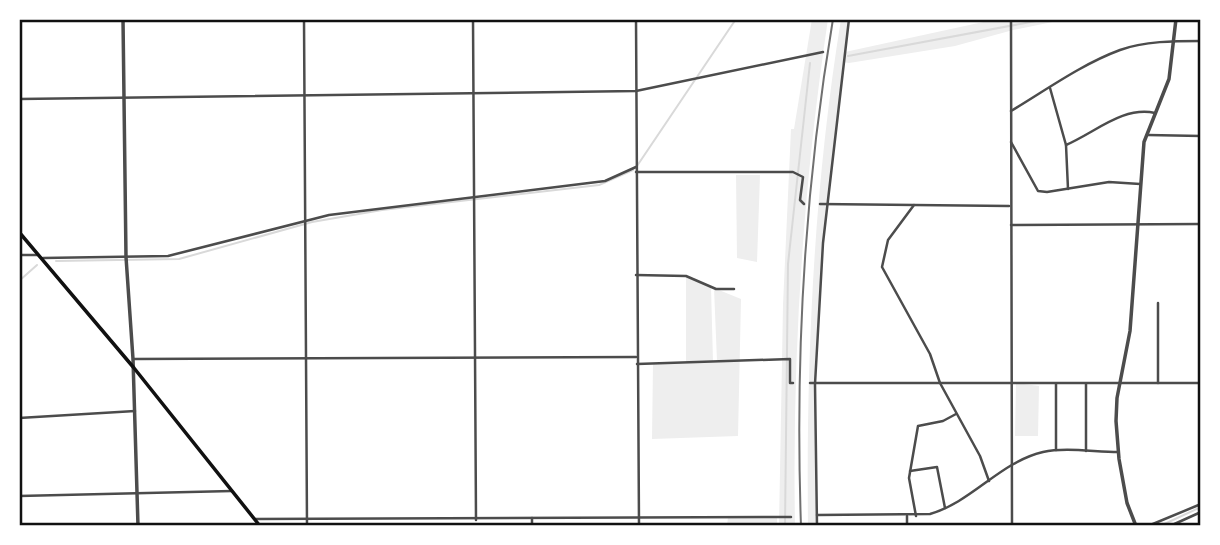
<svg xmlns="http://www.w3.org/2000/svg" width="1220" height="545" font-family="Ubuntu,sans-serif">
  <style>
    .green { fill: #eee }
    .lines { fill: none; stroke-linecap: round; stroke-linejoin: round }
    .stream { stroke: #d9d9d9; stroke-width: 2 }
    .minor { stroke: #4c4c4c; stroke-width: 2.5 }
    .tertiary { stroke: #4c4c4c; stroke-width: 3.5 }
    .secondary { stroke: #111; stroke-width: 3.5 }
    .rail { stroke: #707070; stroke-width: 2 }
    .neatline { fill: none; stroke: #111; stroke-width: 2.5 }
  </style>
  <rect width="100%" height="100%" fill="#fff"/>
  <g class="green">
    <path d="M812,19H828C803,187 792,356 795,526H779L783,305L791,129H794Z"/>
    <path d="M841,19H849L845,52L997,19H1067L1013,30L955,46L849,63L843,62L823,245L815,382L817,526H808C806,356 814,187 841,19Z"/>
    <polygon points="736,175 760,175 757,262 737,258"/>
    <polygon points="686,276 711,287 713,362 717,361 714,288 741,299 738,436 652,439 653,364 686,362"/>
    <polygon points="1016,383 1039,386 1038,436 1015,436"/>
    <polygon points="728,517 777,517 777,526 727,526"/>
  </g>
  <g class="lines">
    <g class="stream">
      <polyline points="848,56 1047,19"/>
      <polyline points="637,166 736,19"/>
      <polyline points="56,261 179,259 312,222 382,210 599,185 633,170"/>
      <polyline points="19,281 37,265"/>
      <polyline points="785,526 788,264 810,63"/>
      <polyline points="1160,526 1201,507"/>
    </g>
    <g class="minor">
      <polyline points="304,19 307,526"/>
      <polyline points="473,19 476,520"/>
      <polyline points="636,19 639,526"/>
      <polyline points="1011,19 1012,526"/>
      <polyline points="1050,88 1066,145 1068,189"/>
      <polyline points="19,99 636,91 823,52"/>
      <path d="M1011,111C1046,90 1082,64 1120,50C1144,41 1175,41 1201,41"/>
      <polyline points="1148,135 1201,136"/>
      <polyline points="1011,142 1038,191 1047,192 1109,182 1140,184"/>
      <path d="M1066,145C1096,132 1123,106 1155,113"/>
      <polyline points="636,172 793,172 803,177 800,200 804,204"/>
      <polyline points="820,204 1009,206"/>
      <polyline points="914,205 888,240 882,267 930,354 940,383 980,456 989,481"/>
      <polyline points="1011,225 1201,224"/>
      <polyline points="19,255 37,255"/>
      <polyline points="43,258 168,256 329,215 605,181 636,167"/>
      <polyline points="636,275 686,276 716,289 734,289"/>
      <polyline points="1158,303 1158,383"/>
      <polyline points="133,359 636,357"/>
      <polyline points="637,364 790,359 790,383 793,383"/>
      <polyline points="810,383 1201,383"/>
      <polyline points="1056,384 1056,450"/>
      <polyline points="1086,384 1086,451"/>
      <polyline points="19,418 135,411"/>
      <polyline points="910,471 937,467 945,508"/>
      <polyline points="19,496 232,491"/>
      <path d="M817,515L930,514C972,502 1000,462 1043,452C1065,447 1095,452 1118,452"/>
      <polyline points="907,516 907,526"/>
      <polyline points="916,516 909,478 918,426 943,421 956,414"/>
      <polyline points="532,518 532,526"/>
      <polyline points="255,519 791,517"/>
      <polyline points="817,526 815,384 823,243 849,19"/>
      <polyline points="1148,526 1201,504"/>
      <polyline points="1170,526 1201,512"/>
    </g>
    <g class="tertiary">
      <polyline points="123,19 126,257 133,359 138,526"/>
      <polyline points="1136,526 1127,503 1119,459 1116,421 1117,398 1130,331 1144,142 1169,79 1176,19"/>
    </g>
    <polyline class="secondary" points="19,232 134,368 260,526"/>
    <path class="rail" d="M801,526C795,357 805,185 833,19"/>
  </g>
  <rect width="1220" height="545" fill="none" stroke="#ffffff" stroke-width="42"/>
  <rect x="21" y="21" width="1178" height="503" class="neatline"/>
</svg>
